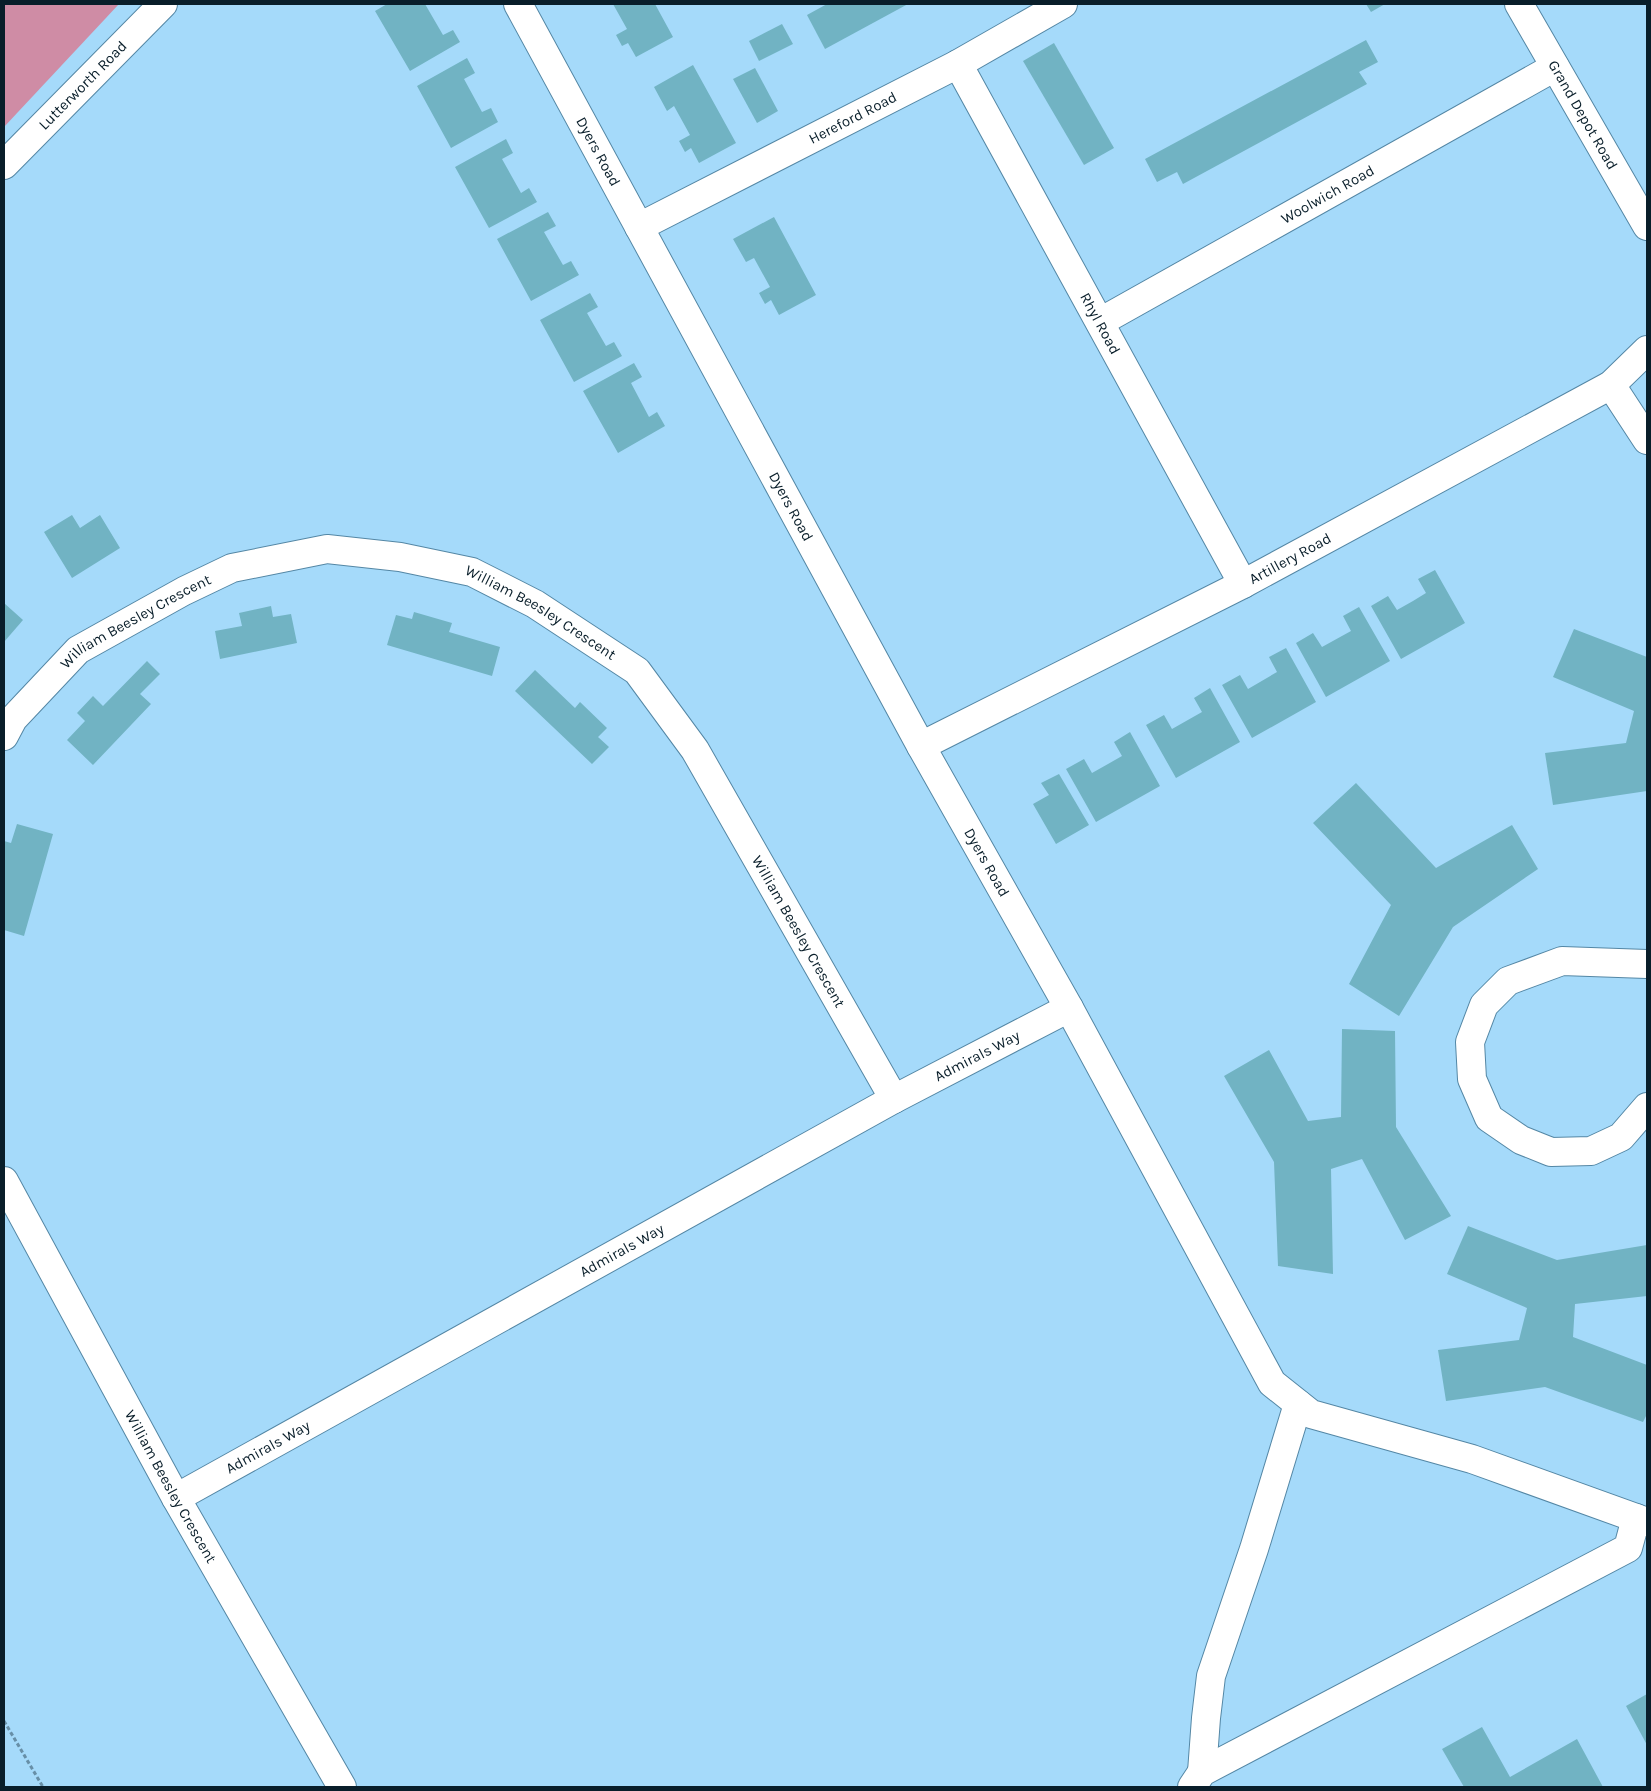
<svg xmlns="http://www.w3.org/2000/svg" width="1651" height="1791" font-family="Karla,sans-serif">
  <style>
    .green { fill: #cf8ca5 }
    .building { fill: #71b3c3 }
    .lines { fill: none; stroke-linecap: round; stroke-linejoin: round }
    .minor-casing { stroke: #5487a5; stroke-width: 30 }
    .major-casing { stroke: #5487a5; stroke-width: 30 }
    .path { stroke: #678fa7; stroke-width: 3; stroke-dasharray: 4 2.5; stroke-linecap: butt }
    .minor { stroke: #fff; stroke-width: 28 }
    .major { stroke: #fff; stroke-width: 28 }
    .labels { text-anchor: middle; dominant-baseline: central; stroke-width: 4; stroke-linejoin: round; paint-order: stroke }
    .street-label { font-size: 15px; fill: #091e2a; stroke: #e6f5ff }
  </style>
  <rect width="100%" height="100%" fill="#a5dafa"/>
  <polygon class="green" points="4,4 119,4 4,127"/>
  <g class="building">
    <polygon points="387,4 425,4 443,35 453,30 460,42 410,71 375,11"/>
    <polygon points="613,4 655,4 673,37 636,57 628,43 622,46 616,35 627,29"/>
    <polygon points="827,4 908,4 825,49 807,15"/>
    <polygon points="1366,4 1385,4 1371,12"/>
    <polygon points="782,24 793,44 759,61 749,41"/>
    <polygon points="1366,40 1378,62 1359,72 1367,84 1183,184 1177,172 1157,182 1145,159"/>
    <polygon points="1054,43 1114,148 1084,165 1023,61"/>
    <polygon points="467,58 475,73 464,79 482,112 491,108 498,122 451,148 417,86"/>
    <polygon points="693,65 736,143 699,163 691,148 685,152 679,141 690,135 674,106 667,111 654,87"/>
    <polygon points="755,68 778,111 757,123 733,79"/>
    <polygon points="506,139 513,153 502,159 521,193 529,188 537,202 489,228 455,167"/>
    <polygon points="548,212 556,226 544,232 563,265 571,261 579,275 531,301 497,239"/>
    <polygon points="774,217 816,295 779,315 771,300 765,304 759,293 770,287 754,258 746,262 733,239"/>
    <polygon points="590,293 598,307 587,313 606,346 614,342 622,356 574,382 540,320"/>
    <polygon points="634,363 642,377 631,383 649,417 657,412 665,426 618,453 583,391"/>
    <polygon points="72,515 80,528 100,515 120,548 72,578 44,532"/>
    <polygon points="1435,570 1465,623 1401,659 1371,606 1388,596 1397,610 1413,601 1426,593 1418,579"/>
    <polygon points="4,603 23,620 4,642"/>
    <polygon points="271,606 273,617 291,614 297,643 220,659 215,631 242,626 239,613"/>
    <polygon points="1359,607 1390,661 1326,697 1296,643 1313,633 1322,647 1351,631 1343,616"/>
    <polygon points="414,612 452,623 449,632 500,647 492,676 387,645 396,615 412,619"/>
    <polygon points="1574,629 1647,657 1647,791 1553,805 1545,753 1626,743 1634,711 1553,677"/>
    <polygon points="1286,648 1316,702 1252,738 1222,685 1240,675 1248,689 1277,672 1269,657"/>
    <polygon points="147,661 160,674 140,694 151,704 93,765 67,740 85,721 77,713 93,696 103,706"/>
    <polygon points="535,670 575,708 580,702 607,728 598,737 609,747 592,764 515,691"/>
    <polygon points="1210,688 1240,742 1176,778 1146,725 1164,715 1172,729 1202,712 1194,698"/>
    <polygon points="1130,732 1160,786 1096,822 1066,769 1084,759 1092,773 1108,764 1122,756 1114,742"/>
    <polygon points="1059,774 1089,825 1056,844 1033,804 1049,795 1041,783"/>
    <polygon points="1356,783 1436,868 1512,825 1538,869 1453,927 1399,1016 1349,984 1391,905 1313,823"/>
    <polygon points="17,824 53,834 24,936 4,930 4,841 11,843"/>
    <polygon points="1342,1029 1395,1031 1396,1127 1451,1216 1405,1240 1362,1159 1331,1169 1333,1274 1278,1266 1274,1162 1224,1076 1269,1050 1308,1121 1341,1117"/>
    <polygon points="1468,1226 1557,1260 1647,1245 1647,1296 1575,1304 1573,1337 1647,1365 1647,1414 1643,1422 1545,1387 1446,1401 1438,1350 1519,1340 1527,1308 1447,1274"/>
    <polygon points="1647,1694 1647,1745 1626,1706"/>
    <polygon points="1482,1727 1510,1777 1577,1739 1603,1787 1464,1787 1442,1749"/>
  </g>
  <g class="lines">
    <g class="minor-casing">
      <g id="minor">
        <path id="s1" d="M518,4L921,746L1069,1008L1272,1383L1311,1414L1472,1459L1647,1522"/>
        <path id="s2" d="M1519,4L1647,226"/>
        <path id="s3" d="M958,64L1243,584"/>
        <path id="s4" d="M639,227L958,64L1063,4"/>
        <path id="s5" d="M1100,322L1555,67"/>
        <polyline points="1611,385 1647,440"/>
        <path id="s6" d="M4,736L13,719L78,650L184,591L232,568L327,549L400,557L472,572L535,604L637,671L695,750L894,1099"/>
        <path id="s7" d="M921,746L1243,584L1611,385L1647,350"/>
        <polyline points="1647,964 1562,961 1508,981 1484,1005 1470,1042 1472,1079 1489,1118 1521,1140 1551,1152 1591,1151 1621,1137 1647,1107"/>
        <path id="s8" d="M4,1181L176,1498L342,1787"/>
        <path id="s9" d="M176,1498L894,1099L1069,1008"/>
        <polyline points="1202,1772 1206,1718 1211,1676 1254,1549 1298,1404"/>
        <polyline points="1192,1787 1202,1772 1628,1548 1636,1518"/>
      </g>
    </g>
    <g class="major-casing">
      <g id="major">
        <path id="s10" d="M4,165L163,4"/>
      </g>
    </g>
    <polyline class="path" points="4,1721 43,1787"/>
    <use href="#minor" class="minor"/>
    <use href="#major" class="major"/>
  </g>
  <g class="labels">
    <g class="street-label">
      <text stroke="none"><textPath href="#s10" startOffset="112">Lutterworth Road</textPath></text>
      <text stroke="none"><textPath href="#s2" startOffset="128">Grand Depot Road</textPath></text>
      <text stroke="none"><textPath href="#s4" startOffset="240">Hereford Road</textPath></text>
      <text stroke="none"><textPath href="#s1" startOffset="168">Dyers Road</textPath></text>
      <text stroke="none"><textPath href="#s5" startOffset="261">Woolwich Road</textPath></text>
      <text stroke="none"><textPath href="#s3" startOffset="296">Rhyl Road</textPath></text>
      <text stroke="none"><textPath href="#s1" startOffset="572">Dyers Road</textPath></text>
      <text stroke="none"><textPath href="#s7" startOffset="414">Artillery Road</textPath></text>
      <text stroke="none"><textPath href="#s6" startOffset="612">William Beesley Crescent</textPath></text>
      <text stroke="none"><textPath href="#s6" startOffset="178">William Beesley Crescent</textPath></text>
      <text stroke="none"><textPath href="#s1" startOffset="978">Dyers Road</textPath></text>
      <text stroke="none"><textPath href="#s6" startOffset="1032">William Beesley Crescent</textPath></text>
      <text stroke="none"><textPath href="#s9" startOffset="915">Admirals Way</textPath></text>
      <text stroke="none"><textPath href="#s9" startOffset="510">Admirals Way</textPath></text>
      <text stroke="none"><textPath href="#s9" startOffset="105">Admirals Way</textPath></text>
      <text stroke="none"><textPath href="#s8" startOffset="348">William Beesley Crescent</textPath></text>
    </g>
  </g>
  <rect width="1651" height="1791" fill="none" stroke="#091e2a" stroke-width="10"/>
</svg>
